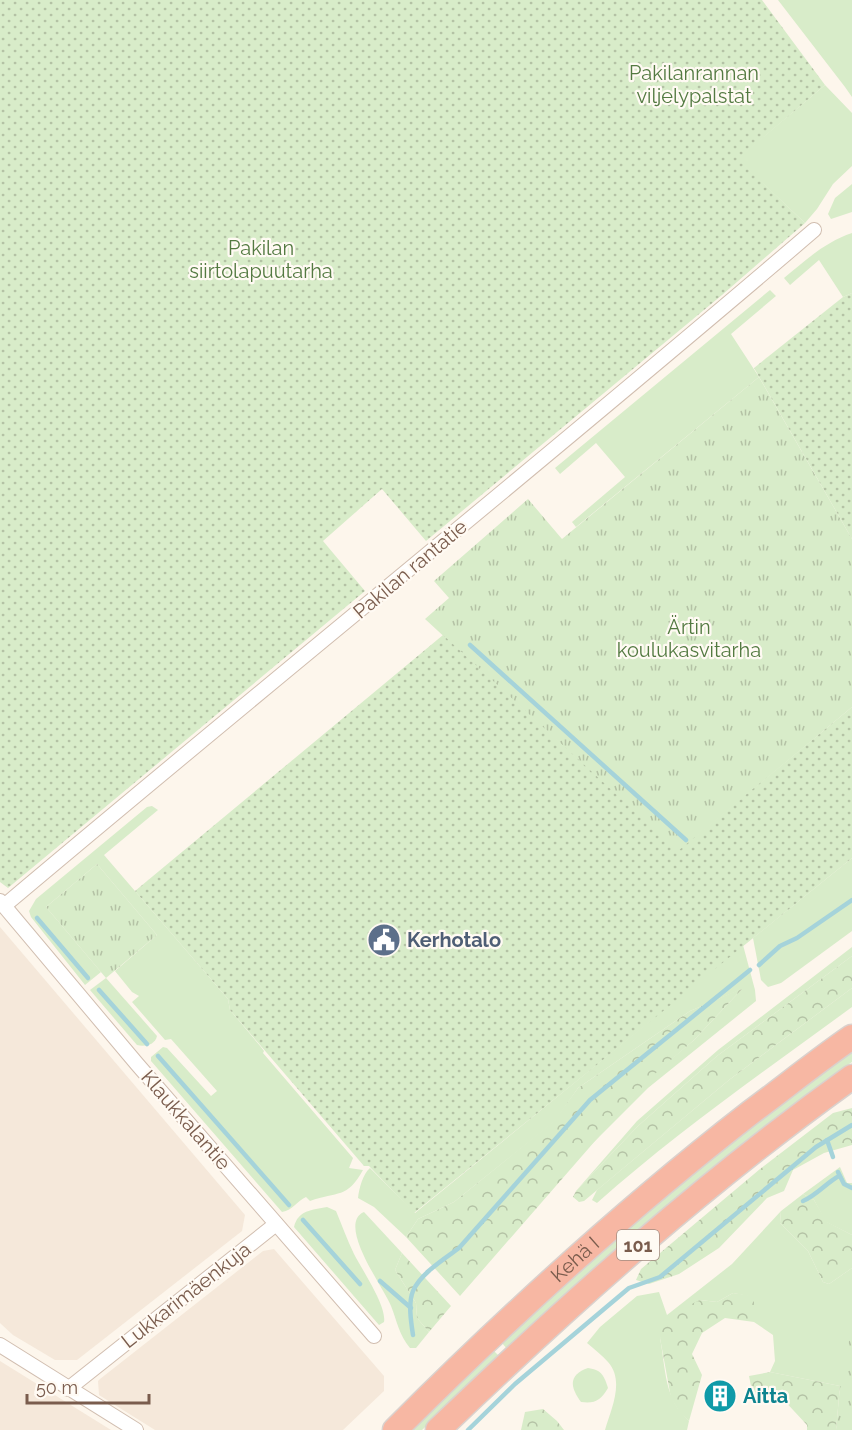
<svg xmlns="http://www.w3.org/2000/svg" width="852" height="1430" font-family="Raleway,sans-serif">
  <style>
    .residential { fill: #f5e8da }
    .grass { fill: #d8ecc9 }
    .forest { fill: url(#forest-crowns) }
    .park { fill: url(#park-tufts) }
    .garden { fill: url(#garden-dots) }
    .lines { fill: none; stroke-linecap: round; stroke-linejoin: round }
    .stream { stroke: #a5d3da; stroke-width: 4.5 }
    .street-casing { stroke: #d1beb0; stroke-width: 16 }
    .highway-casing { stroke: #dad1cd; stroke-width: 27 }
    .street { stroke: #fff; stroke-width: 14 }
    .highway { stroke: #f7b7a3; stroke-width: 24 }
    .labels { text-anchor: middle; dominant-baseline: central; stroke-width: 4.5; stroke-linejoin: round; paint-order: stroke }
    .shield { fill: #fffaf3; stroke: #a28b7f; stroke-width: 1.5 }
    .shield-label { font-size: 18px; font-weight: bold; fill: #7a5c4d }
    .park-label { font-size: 20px; fill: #537a41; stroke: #fffaf3 }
    .street-label { font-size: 20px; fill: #7a5c4d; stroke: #fffaf3 }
    .service-label { font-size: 20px; font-weight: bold; fill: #4e5e75; stroke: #fffaf3; text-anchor: start }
    .culture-label { font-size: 20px; font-weight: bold; fill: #0d838f; stroke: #fffaf3; text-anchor: start }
  </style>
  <defs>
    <pattern id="forest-crowns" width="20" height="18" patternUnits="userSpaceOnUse" patternTransform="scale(1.5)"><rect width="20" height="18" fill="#d8ecc9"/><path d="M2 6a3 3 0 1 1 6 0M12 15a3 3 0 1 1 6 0" fill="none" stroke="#b4c2a5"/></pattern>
    <pattern id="park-tufts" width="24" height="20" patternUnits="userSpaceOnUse" patternTransform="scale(1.5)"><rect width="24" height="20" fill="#d8ecc9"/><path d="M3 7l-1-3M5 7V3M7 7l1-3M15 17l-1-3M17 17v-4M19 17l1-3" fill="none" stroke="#b4c2a5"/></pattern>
    <pattern id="garden-dots" width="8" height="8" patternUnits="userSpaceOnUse" patternTransform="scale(1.5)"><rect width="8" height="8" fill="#d8ecc9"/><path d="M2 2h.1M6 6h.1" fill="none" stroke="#b4c2a5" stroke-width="1.8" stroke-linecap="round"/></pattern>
  </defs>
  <rect width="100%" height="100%" fill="#fdf6ec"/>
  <g class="residential">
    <polygon points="0,927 245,1215 242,1231 77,1360 55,1360 13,1335 0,1323"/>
    <polygon points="274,1249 384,1376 384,1391 343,1430 155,1430 99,1395 98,1381 100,1379 263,1251"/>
    <polygon points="0,1361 111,1430 0,1430"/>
  </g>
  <g class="grass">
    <polygon points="778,0 852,0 852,97 845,87"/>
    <polygon points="825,85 852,113 852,166 833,184 817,209 805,223 737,159"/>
    <polygon points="852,184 852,212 831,219 828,214 835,198"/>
    <path d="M852,233V293L843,297L819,260L790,285L784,278C806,260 825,242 852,233Z"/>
    <polygon points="770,290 776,296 731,334 759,377 576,527 572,522 625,477 596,443 560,474 555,468"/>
    <path d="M152,806L158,810L104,855L228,999L230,1010L261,1047L264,1051L263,1053L353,1158L349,1168L363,1170C347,1199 338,1191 310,1201L306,1197C297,1201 293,1210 282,1212L151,1061V1057L163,1047L167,1048L211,1096L217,1091L171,1039L165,1040L132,1002L139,996L132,992L115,971L157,935L97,864L46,907L101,972L85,985L31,917L29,911L36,899L147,807Z"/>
    <polygon points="852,858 852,931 781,983 768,987 761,980 753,938"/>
    <path d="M743,945L755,990L756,1001L648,1088L591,1145L649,1078L694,1040L742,989L690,1011L578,1088L555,1121L454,1202L418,1219L406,1237L374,1207L358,1198C359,1188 363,1174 370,1168L415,1213Z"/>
    <polygon points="852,947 852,956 717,1056 638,1126 576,1191 637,1121 718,1050"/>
    <path d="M106,978L157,1036C155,1045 145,1047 137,1045L90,990Z"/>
    <path d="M852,988V1007C766,1070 677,1132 597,1203L592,1200L597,1190L729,1080Z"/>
    <path d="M852,1051V1062C728,1148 617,1246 507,1349L502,1343L603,1249L723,1148Z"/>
    <polygon points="840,1167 847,1183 852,1183 852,1235 826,1222 814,1200 803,1194"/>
    <path d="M327,1207L336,1211C342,1225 347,1240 354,1254C362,1270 387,1306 384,1322L379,1325L294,1227C298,1210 312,1210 327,1207Z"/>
    <path d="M781,1211L780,1223L808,1251L823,1282L829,1284L852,1268V1423L840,1386L770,1372L775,1361L773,1335L754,1322V1297L733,1293L717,1302L700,1300L660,1338C666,1370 664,1399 689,1421L687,1430H605C611,1409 625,1381 608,1362C602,1355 594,1349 587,1343L600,1327L637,1296L659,1292L667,1315L732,1264Z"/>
    <path d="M364,1212L402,1253L395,1270L416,1303L417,1318L429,1332L416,1348H410C399,1335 397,1321 391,1306C384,1288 336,1224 364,1212Z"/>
    <polygon points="494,1351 499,1356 422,1430 411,1430"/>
    <path d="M588,1368C602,1370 604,1376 608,1388C601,1400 595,1404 581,1402C570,1387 568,1375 588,1368Z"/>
  </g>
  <g class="forest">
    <polygon points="852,956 852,988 729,1080 584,1201 579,1202 573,1197 576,1191 638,1126 717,1056"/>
    <polygon points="743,988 694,1040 649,1079 460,1296 406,1237 418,1219 454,1202 554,1121 578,1088 690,1011"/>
    <polygon points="852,1108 852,1145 824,1153 793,1170 784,1191 767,1198 719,1248 679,1274 649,1284 636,1280 641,1269 760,1169 833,1113"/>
    <polygon points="803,1194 814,1200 827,1222 852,1235 852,1268 829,1284 823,1282 808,1251 780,1223 781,1211"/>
    <polygon points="402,1253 451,1306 429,1332 417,1318 416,1303 395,1270"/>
    <polygon points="733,1293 754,1296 754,1322 725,1318 702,1333 692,1354 702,1375 689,1421 680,1413 671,1398 660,1338 666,1316 700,1300 717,1302"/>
    <polygon points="770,1372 840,1386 836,1430 807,1430 807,1425 781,1397 753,1396 749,1376"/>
    <polygon points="543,1409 557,1421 564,1430 521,1430 525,1412"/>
  </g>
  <g class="park">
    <polygon points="759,377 852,539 852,707 678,852 425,619 449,598 434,581 528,499 562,539"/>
    <polygon points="97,864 157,935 106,978 46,907"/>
    <polygon points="852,1336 852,1430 836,1430 840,1386 849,1341"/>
  </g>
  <g class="garden">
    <polygon points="0,0 762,0 825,85 738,159 805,223 722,295 426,541 382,489 323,541 365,591 8,888 0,882"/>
    <polygon points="852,293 852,539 754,368 843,297"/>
    <polygon points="443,635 678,851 852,707 852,858 414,1213 369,1166 364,1166 230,1010 228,999 135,891"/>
  </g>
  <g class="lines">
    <g class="stream">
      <polyline points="470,645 686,840"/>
      <polyline points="37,918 88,978"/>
      <polyline points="759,965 780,946 797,938 852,900"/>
      <polyline points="99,990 147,1044"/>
      <polyline points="158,1056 289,1205"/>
      <polyline points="827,1140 833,1157"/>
      <polyline points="838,1172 844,1184 852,1188"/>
      <path d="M803,1201C817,1195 826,1183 839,1176"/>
      <polyline points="303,1220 360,1284"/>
      <polyline points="380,1281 411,1308"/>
      <path d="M413,1335C411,1322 408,1303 413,1291C420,1274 444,1259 459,1248L590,1100L750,970"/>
      <polyline points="468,1430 515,1384 629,1288 660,1277 816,1147 852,1125"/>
    </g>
    <g class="street-casing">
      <g id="street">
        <polyline points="0,901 137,1064 374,1336"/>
        <path d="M4,906C273,679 547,459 814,230"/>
        <polyline points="0,1345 136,1430"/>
        <polyline points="68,1389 276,1224"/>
      </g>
    </g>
    <g class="highway-casing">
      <g id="highway">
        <path id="s1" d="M395,1430C507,1318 625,1210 750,1113C784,1088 817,1061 852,1037"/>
        <path d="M438,1430C569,1304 704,1183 852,1077"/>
      </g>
    </g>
    <use href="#street" class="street"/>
    <use href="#highway" class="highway"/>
  </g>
  <defs>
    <g id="civic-disc" transform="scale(1.725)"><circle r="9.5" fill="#5c6f8a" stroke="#fffaf3"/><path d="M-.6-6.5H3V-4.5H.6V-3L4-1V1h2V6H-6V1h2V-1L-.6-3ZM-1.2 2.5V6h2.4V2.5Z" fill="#fff"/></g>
    <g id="building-disc" transform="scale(1.725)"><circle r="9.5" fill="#0f9aa8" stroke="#fffaf3"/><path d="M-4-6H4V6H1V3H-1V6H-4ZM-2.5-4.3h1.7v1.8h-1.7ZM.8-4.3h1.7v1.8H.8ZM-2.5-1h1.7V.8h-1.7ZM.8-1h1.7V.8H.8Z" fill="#fff"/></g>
  </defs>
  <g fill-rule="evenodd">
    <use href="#civic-disc" x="384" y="940"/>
    <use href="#building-disc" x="720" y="1396"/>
  </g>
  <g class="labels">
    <rect class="shield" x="617" y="1230" width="42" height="30" rx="4.5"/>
    <g class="shield-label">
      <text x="638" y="1245">101</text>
    </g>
    <g class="park-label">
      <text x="694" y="73">Pakilanrannan<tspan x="694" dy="23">viljelypalstat</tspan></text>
      <text x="261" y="248">Pakilan<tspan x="261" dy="23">siirtolapuutarha</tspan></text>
      <text x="689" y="627">Ärtin<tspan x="689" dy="23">koulukasvitarha</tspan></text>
    </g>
    <g class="street-label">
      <text transform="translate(410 569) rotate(-40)">Pakilan rantatie</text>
      <text transform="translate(186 1120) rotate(49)">Klaukkalantie</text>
      <text stroke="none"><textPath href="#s1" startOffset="248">Kehä I</textPath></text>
      <text transform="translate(186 1295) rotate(-38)">Lukkarimäenkuja</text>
    </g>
    <g class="service-label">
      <text x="407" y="940">Kerhotalo</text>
    </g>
    <g class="culture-label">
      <text x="743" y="1396">Aitta</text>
    </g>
  </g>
  <path d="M27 1394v9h122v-9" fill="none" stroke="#7a5c4d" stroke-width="3"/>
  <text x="36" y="1394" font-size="18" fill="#7a5c4d" stroke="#fffaf3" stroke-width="4.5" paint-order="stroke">50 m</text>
</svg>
